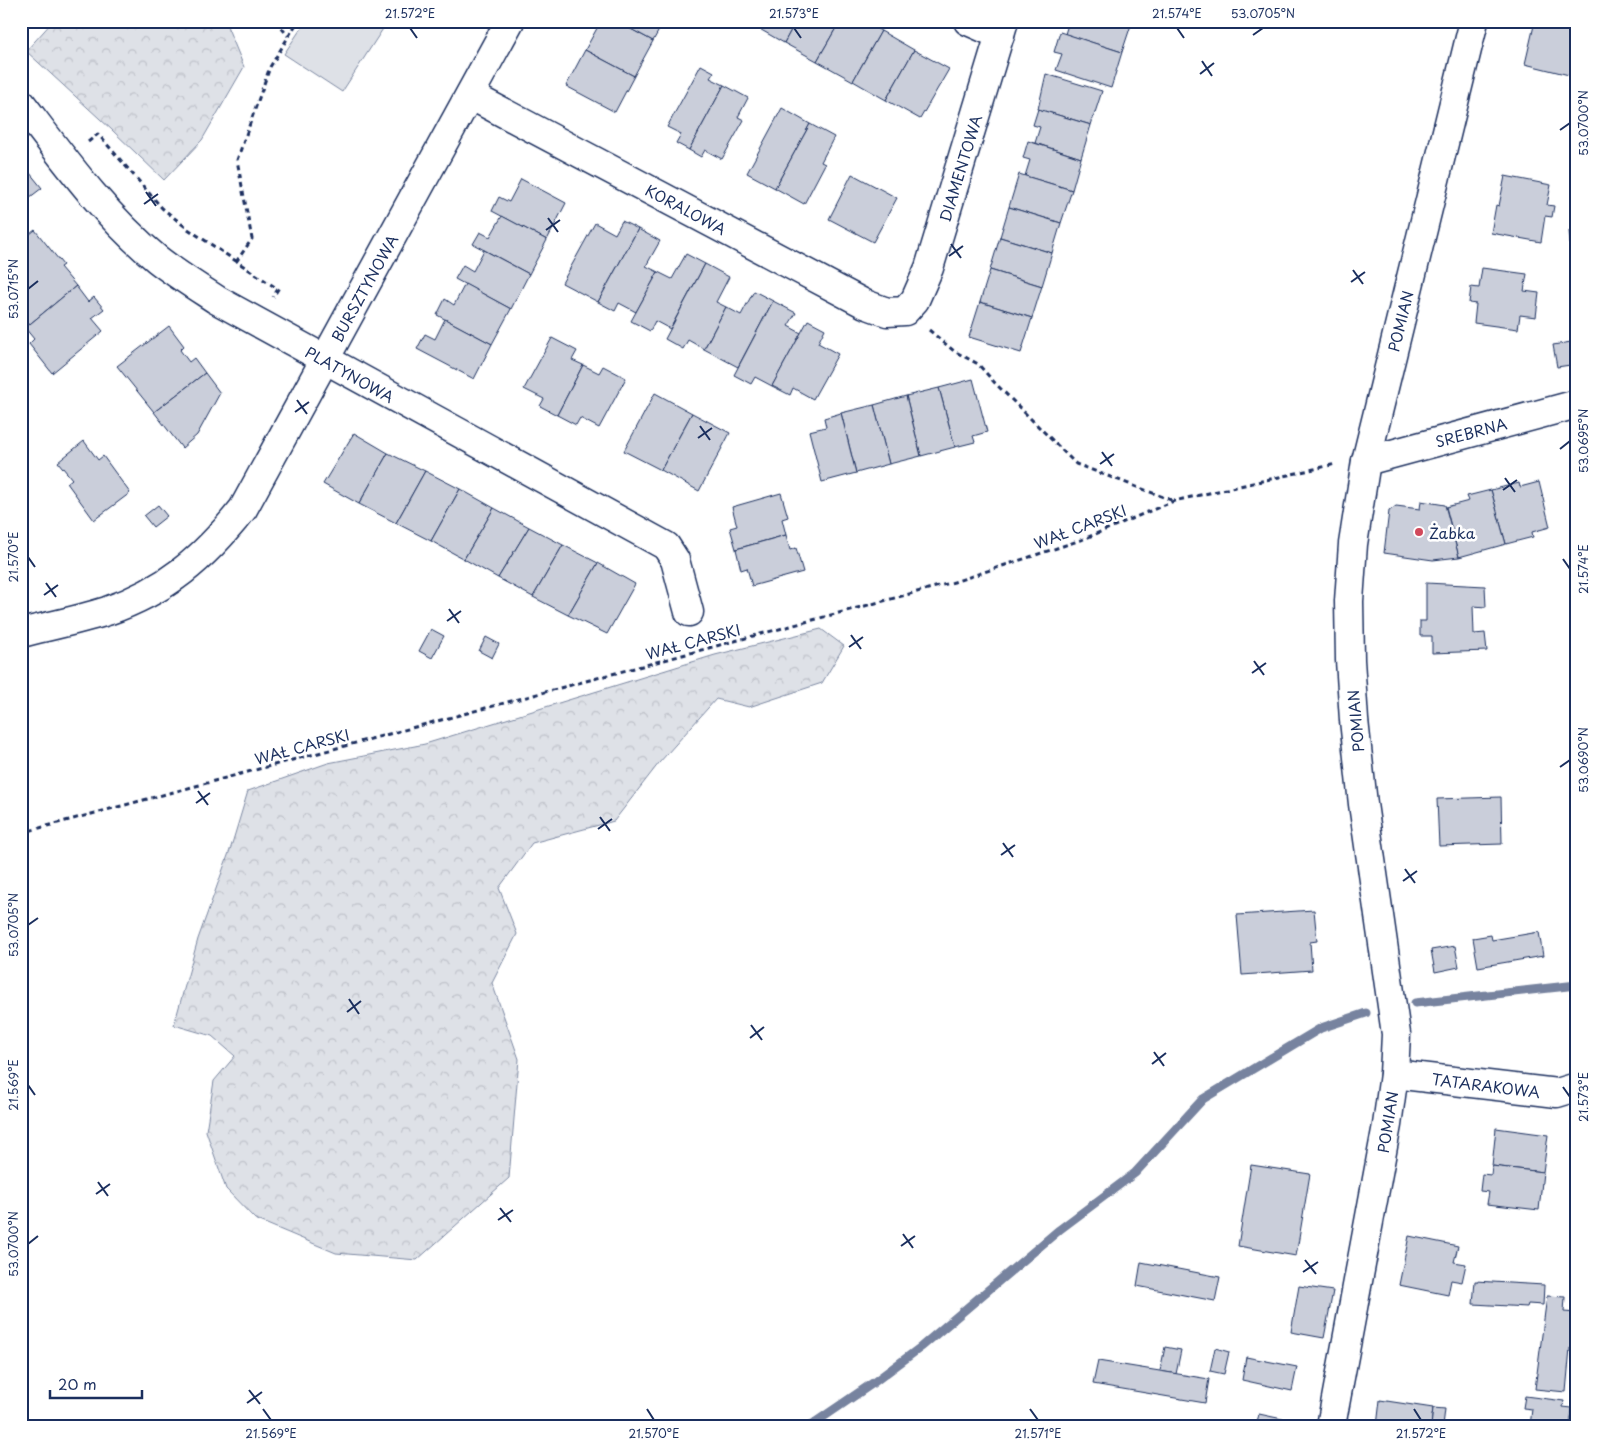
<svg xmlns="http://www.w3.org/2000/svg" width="1598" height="1447" font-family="'Playpen Sans',sans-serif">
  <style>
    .forest { fill: url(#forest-crowns); stroke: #7c88a2 }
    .pitch { fill: #dee1e7; stroke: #7c88a2 }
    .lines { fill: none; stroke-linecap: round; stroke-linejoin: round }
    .stream { stroke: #77839f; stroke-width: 9 }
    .building { fill: #caceda; stroke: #1b2f5e }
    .minor-casing { stroke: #1b2f5e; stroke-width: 31 }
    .path { stroke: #1b2f5e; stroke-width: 3; stroke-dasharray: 5 4; stroke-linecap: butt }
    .minor { stroke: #fff; stroke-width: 28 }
    .ticks { fill: none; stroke: #1b2f5e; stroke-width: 2 }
    .poi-dot { fill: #d1495b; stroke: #fff; stroke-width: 2 }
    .labels { text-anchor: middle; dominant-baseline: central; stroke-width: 5; stroke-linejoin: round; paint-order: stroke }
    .street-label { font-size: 15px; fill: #1b2f5e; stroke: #fff }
    .poi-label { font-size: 15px; fill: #1b2f5e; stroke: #fff; text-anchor: start }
    .neatline { fill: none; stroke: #1b2f5e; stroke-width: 2 }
    .ticks-label { font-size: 12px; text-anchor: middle; fill: #1b2f5e }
  </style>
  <defs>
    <pattern id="forest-crowns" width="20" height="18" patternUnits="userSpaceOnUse" patternTransform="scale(1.25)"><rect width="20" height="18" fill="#dee1e7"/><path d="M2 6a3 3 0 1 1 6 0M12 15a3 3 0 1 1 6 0" fill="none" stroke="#bec1c9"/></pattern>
  </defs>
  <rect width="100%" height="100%" fill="#fff"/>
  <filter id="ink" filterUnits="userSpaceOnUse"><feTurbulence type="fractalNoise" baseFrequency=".02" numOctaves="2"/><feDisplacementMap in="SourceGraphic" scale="10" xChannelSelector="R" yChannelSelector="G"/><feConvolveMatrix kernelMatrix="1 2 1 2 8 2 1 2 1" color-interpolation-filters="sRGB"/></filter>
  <g filter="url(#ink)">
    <g class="forest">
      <polygon points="53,21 225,21 244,67 202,140 164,180 112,130 26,51"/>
      <polygon points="821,629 844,646 822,683 749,707 716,699 659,763 614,821 532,843 499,888 517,934 492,983 519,1059 509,1178 417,1260 336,1253 255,1219 226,1189 206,1131 214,1081 235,1056 212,1036 174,1025 198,939 231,847 248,791 328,763 425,744 715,655"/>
    </g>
    <polygon class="pitch" points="306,21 388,21 342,92 284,54"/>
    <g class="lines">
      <g class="stream">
        <polyline points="1415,1003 1577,985"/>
        <polyline points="810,1426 873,1383 921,1347 1059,1230 1135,1173 1203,1099 1321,1028 1366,1013"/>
      </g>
    </g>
    <g class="building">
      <polygon points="601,21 616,21 653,41 634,76 585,50"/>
      <polygon points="616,21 664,21 653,41"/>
      <polygon points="750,21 796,21 784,43 749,23"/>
      <polygon points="796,21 840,21 817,61 784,43"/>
      <polygon points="840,21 863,21 881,31 853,81 817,61"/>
      <polygon points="1069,21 1129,21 1132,22 1122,52 1065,34"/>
      <polygon points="1535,21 1577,21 1577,77 1525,64"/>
      <polygon points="881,31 914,50 886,100 853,81"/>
      <polygon points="1060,32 1122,52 1111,88 1056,70 1062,54 1054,52"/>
      <polygon points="585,50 634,76 615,112 566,86"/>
      <polygon points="914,50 949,69 920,119 886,100"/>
      <polygon points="701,65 714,72 710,78 724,85 689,150 676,143 681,134 667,127"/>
      <polygon points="1046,74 1102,91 1091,125 1038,109"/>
      <polygon points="724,85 748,98 738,117 744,120 722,159 705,150 701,157 689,150"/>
      <polygon points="782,108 810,124 775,188 747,173"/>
      <polygon points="1038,109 1091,125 1081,158 1035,143 1040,127 1033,125"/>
      <polygon points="810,124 834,137 821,162 825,164 804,204 775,188"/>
      <polygon points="1028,141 1081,158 1072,190 1025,176 1030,160 1023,158"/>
      <polygon points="21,162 42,188 21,204"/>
      <polygon points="852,174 897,198 873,242 829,219"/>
      <polygon points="1019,174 1072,190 1061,223 1009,207"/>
      <polygon points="1505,176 1551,185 1547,205 1554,206 1552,217 1545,216 1541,242 1491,233 1496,205 1499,206"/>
      <polygon points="521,179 566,203 547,240 492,211 499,197 509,202"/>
      <polygon points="1009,207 1061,223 1052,253 1000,237"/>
      <polygon points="502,216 547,240 529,274 473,244 480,232 490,237"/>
      <polygon points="622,221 638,229 598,302 562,283 595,223 615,234"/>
      <polygon points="638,229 660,241 646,266 658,272 636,312 619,303 615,311 598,302"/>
      <polygon points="35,230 63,265 60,267 76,286 25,328 21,323 21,241"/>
      <polygon points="1569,231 1577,231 1577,254 1571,255"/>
      <polygon points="1000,237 1052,253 1042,286 990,270"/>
      <polygon points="484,250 529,274 511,309 455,279 463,265 473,271"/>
      <polygon points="686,254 705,264 670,329 655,321 650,331 631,321 658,272 672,279"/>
      <polygon points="705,264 729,277 716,302 726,307 704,349 688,340 683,349 665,339"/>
      <polygon points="1482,268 1527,274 1524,291 1539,293 1536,317 1520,315 1518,329 1474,323 1476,304 1469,303 1471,287 1479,288"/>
      <polygon points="990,270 1042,286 1032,318 980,302"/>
      <polygon points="465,284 511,309 492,344 437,315 445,299 454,305"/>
      <polygon points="76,286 88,302 94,297 104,309 92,318 103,331 52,373 29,344 34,339 25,328"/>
      <polygon points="754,291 773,301 738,367 704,349 726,307 741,315"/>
      <polygon points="773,301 796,313 788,326 801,333 772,386 755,377 751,384 734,375"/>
      <polygon points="980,302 1032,318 1021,353 969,337"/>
      <polygon points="445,319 492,344 474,379 417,349 425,334 435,339"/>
      <polygon points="808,320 825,329 818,343 838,354 813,399 793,388 790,395 772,386"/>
      <polygon points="169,326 184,346 180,350 189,362 194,358 205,373 154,412 117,366"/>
      <polygon points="552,338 577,351 572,360 583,365 557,415 540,406 544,399 524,389"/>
      <polygon points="1577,341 1577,364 1557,367 1553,345"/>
      <polygon points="583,365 599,373 603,366 626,378 599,428 580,418 576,425 557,415"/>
      <polygon points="205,373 220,393 197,435 182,448 154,412"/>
      <polygon points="973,379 987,432 973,436 975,442 955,447 939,388"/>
      <polygon points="939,388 955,447 921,456 906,396"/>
      <polygon points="655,393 692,413 661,470 624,451"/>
      <polygon points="906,396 921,456 889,464 874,405"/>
      <polygon points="874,405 889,464 856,473 841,413"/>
      <polygon points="692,413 730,433 699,491 661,470"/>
      <polygon points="841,413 856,473 822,482 809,431 826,427 824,418"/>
      <polygon points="354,433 388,453 359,504 323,484"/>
      <polygon points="84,441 98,460 103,456 130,493 94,520 67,483 72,479 58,462"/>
      <polygon points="388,453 425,471 396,523 359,504"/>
      <polygon points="425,471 460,489 431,541 396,523"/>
      <polygon points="1539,482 1550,527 1532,532 1533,537 1506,544 1491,490 1519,483 1520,487"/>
      <polygon points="460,489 494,508 464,559 431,541"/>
      <polygon points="1491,490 1506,544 1459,557 1446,507 1469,501 1467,496"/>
      <polygon points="781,493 788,517 782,519 786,535 736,549 730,528 737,526 732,507"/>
      <polygon points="1421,501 1445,505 1459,557 1433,560 1384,553 1389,511 1396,506 1420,509"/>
      <polygon points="158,505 167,516 153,527 144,516"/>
      <polygon points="494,508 529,527 498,578 464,559"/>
      <polygon points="529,527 563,545 533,597 498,578"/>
      <polygon points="786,535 790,550 796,548 803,572 752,586 747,568 741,570 736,549"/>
      <polygon points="563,545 598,563 568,615 533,597"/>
      <polygon points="598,563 635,584 607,634 568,615"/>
      <polygon points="1426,583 1485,586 1486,607 1473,606 1474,634 1485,633 1487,651 1432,653 1432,636 1420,636 1420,621 1426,621"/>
      <polygon points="431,629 444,636 432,658 419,651"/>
      <polygon points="486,637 499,644 492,658 479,651"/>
      <polygon points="1501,797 1502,844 1439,846 1437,799"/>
      <polygon points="1314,910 1317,941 1310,942 1312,970 1242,975 1237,915"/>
      <polygon points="1539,932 1543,956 1478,967 1473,938 1491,935 1492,940"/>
      <polygon points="1455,946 1459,967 1435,972 1431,950"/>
      <polygon points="1496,1128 1548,1135 1543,1172 1492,1166"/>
      <polygon points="1251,1165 1310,1174 1296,1256 1238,1246"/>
      <polygon points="1492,1166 1543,1172 1539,1210 1487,1204 1489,1192 1480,1191 1482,1174 1491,1175"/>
      <polygon points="1409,1236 1458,1246 1454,1262 1466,1264 1462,1282 1451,1280 1448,1295 1399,1285"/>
      <polygon points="1141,1262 1220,1277 1215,1301 1137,1286"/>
      <polygon points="1475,1281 1544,1285 1543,1305 1528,1304 1527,1307 1473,1304"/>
      <polygon points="1299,1286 1333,1291 1324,1338 1291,1332"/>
      <polygon points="1547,1296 1565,1297 1564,1312 1577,1313 1577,1349 1570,1348 1566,1392 1535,1389"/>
      <polygon points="1165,1347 1181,1350 1176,1374 1160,1371"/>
      <polygon points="1215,1348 1229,1352 1224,1374 1210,1371"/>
      <polygon points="1246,1357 1297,1367 1292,1391 1242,1380"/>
      <polygon points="1098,1361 1209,1379 1205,1403 1093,1384"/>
      <polygon points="1525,1396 1564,1401 1563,1407 1572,1408 1570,1426 1530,1426 1532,1409 1523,1408"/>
      <polygon points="1380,1400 1433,1408 1431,1426 1377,1426"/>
      <polygon points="1433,1408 1445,1409 1443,1426 1431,1426"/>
      <polygon points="1259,1414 1301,1423 1300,1426 1256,1426"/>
    </g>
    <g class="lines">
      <g class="minor-casing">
        <g id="minor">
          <polyline points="968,21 1000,35"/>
          <polyline points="470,95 865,304 887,312 905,311 915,300 929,268 1004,21"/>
          <path d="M21,103C63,158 104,215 157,259C176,274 197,287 217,300L666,546L675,560L689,612"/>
          <polyline points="1366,461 1577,404"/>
          <path d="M21,633C49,626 79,620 107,611C167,590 203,559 243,509L510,21"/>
          <polyline points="1394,1074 1557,1093 1577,1087"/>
          <polyline points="1331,1426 1387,1125 1394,1074 1396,1034 1363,804 1354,720 1350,660 1349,601 1353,544 1366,461 1474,21"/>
        </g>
      </g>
      <g class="path">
        <polyline points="276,21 288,36"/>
        <polyline points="88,142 98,134 162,208 188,229 278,289 273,297"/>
        <polyline points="236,262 252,239 237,160 270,67 298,21"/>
        <polyline points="929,330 954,351 978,364 995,383 1076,464 1174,501"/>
        <polyline points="21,833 954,582 1081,540 1174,501 1336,464"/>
      </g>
      <use href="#minor" class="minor"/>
    </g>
  </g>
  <path class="ticks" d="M410,28L417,38M794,28L801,38M1177,28L1184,38M1253,35L1263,28M1202,61L1212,76M1200,74L1214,63M1560,130L1570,123M146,192L156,206M144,204L158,194M548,218L558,232M546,230L560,220M951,244L961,258M949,256L963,246M1353,270L1363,284M1351,282L1365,272M28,289L38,281M297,400L307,414M295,412L309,402M700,426L710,440M698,438L712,428M1560,449L1570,441M1102,452L1112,466M1100,464L1114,454M1505,478L1515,492M1503,490L1517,480M28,557L35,567M1563,559L1570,569M46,583L56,597M44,595L58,585M449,609L459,623M447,621L461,611M851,635L861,649M849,647L863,637M1254,661L1264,675M1252,673L1266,663M1560,767L1570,760M198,791L208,805M196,803L210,793M600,817L610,831M598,829L612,819M1003,843L1013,857M1001,855L1015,845M1405,869L1415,883M1403,881L1417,871M28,925L38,918M349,999L359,1014M347,1012L361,1001M751,1025L762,1040M750,1038L764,1027M1154,1052L1164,1066M1152,1064L1166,1053M28,1085L35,1095M1563,1087L1570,1097M98,1182L108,1196M96,1194L110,1184M500,1208L511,1222M498,1220L513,1210M903,1234L913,1248M28,1244L38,1236M901,1246L915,1236M1305,1260L1316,1274M1303,1272L1318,1262M249,1390L260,1404M247,1403L262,1392M263,1409L271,1420M647,1409L654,1420M1030,1409L1038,1420M1414,1409L1421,1420"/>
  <circle class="poi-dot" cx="1419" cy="532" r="5"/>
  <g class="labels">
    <g class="street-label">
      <text transform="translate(960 168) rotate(-73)">DIAMENTOWA</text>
      <text transform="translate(686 209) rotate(28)">KORALOWA</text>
      <text transform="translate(364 288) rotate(-61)">BURSZTYNOWA</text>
      <text transform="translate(1400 321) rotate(-76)">POMIAN</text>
      <text transform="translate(350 374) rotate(29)">PLATYNOWA</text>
      <text transform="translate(1471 432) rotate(-15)">SREBRNA</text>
      <text transform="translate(1080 526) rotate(-21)">WAŁ CARSKI</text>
      <text transform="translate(693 641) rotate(-15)">WAŁ CARSKI</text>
      <text transform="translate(1355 721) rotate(-95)">POMIAN</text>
      <text transform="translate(302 746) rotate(-15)">WAŁ CARSKI</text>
      <text transform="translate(1486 1085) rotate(7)">TATARAKOWA</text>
      <text transform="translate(1387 1122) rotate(-81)">POMIAN</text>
    </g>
    <g class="poi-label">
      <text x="1429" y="532">Żabka</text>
    </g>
  </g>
  <rect width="1598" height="1447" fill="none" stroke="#fff" stroke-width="55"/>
  <path d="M50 1390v8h92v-8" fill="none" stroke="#1b2f5e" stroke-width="2.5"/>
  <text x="58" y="1390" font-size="15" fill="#1b2f5e" stroke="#ffffff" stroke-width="4" paint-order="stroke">20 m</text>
  <rect x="28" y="28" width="1542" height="1392" class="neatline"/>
  <g class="ticks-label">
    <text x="410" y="18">21.572°E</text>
    <text x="794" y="18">21.573°E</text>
    <text x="1177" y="18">21.574°E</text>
    <text x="1263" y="18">53.0705°N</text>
    <text transform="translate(1584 123) rotate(-90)" y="4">53.0700°N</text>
    <text transform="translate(14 289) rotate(-90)" y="4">53.0715°N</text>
    <text transform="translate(1584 441) rotate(-90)" y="4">53.0695°N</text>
    <text transform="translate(14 557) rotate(-90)" y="4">21.570°E</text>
    <text transform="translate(1584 569) rotate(-90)" y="4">21.574°E</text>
    <text transform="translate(1584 760) rotate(-90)" y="4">53.0690°N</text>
    <text transform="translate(14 925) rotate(-90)" y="4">53.0705°N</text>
    <text transform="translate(14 1085) rotate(-90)" y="4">21.569°E</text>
    <text transform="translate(1584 1097) rotate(-90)" y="4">21.573°E</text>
    <text transform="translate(14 1244) rotate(-90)" y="4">53.0700°N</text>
    <text x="271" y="1438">21.569°E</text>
    <text x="654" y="1438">21.570°E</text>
    <text x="1038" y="1438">21.571°E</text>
    <text x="1421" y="1438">21.572°E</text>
  </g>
</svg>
